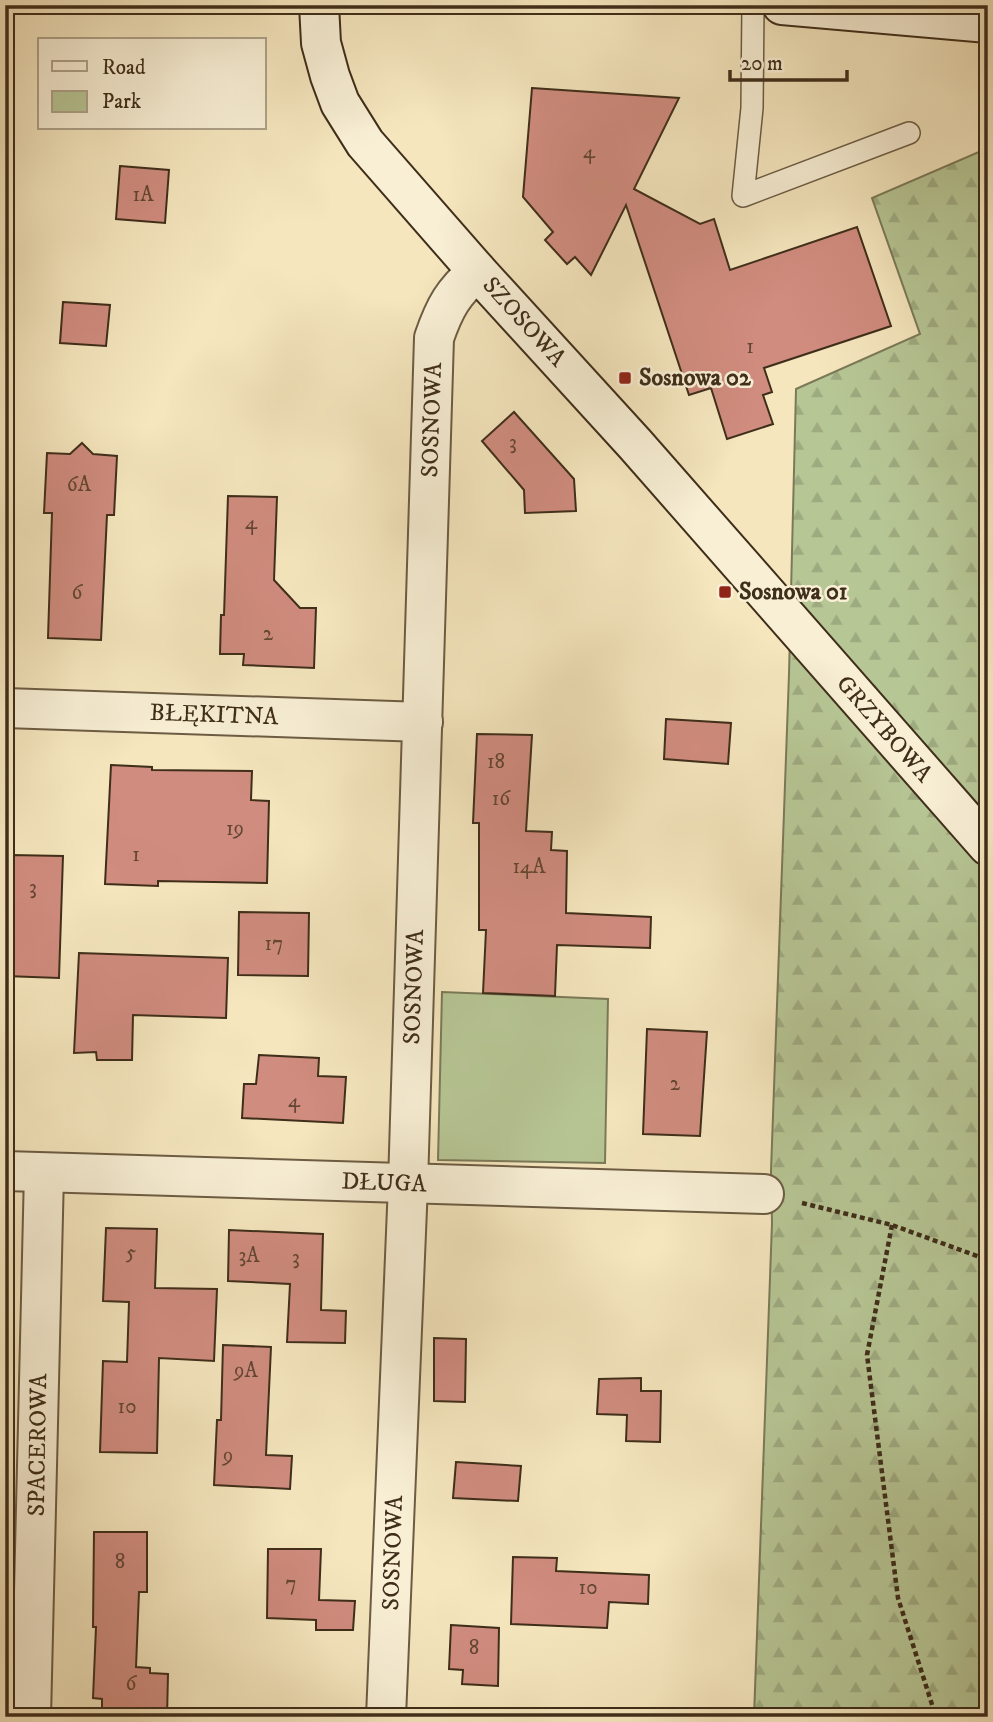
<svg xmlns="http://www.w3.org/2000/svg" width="993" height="1722" font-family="'IM FELL DW Pica',serif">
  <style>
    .green { fill: #b7c695; stroke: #7b7a58; stroke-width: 2 }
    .forest { fill: url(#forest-firs); stroke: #7b7a58; stroke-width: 2 }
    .building { fill: #d08c7f; stroke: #3f2e1a; stroke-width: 2 }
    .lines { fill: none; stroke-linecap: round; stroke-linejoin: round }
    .lane-casing { stroke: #6c5c43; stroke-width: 24 }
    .street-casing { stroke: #6c5c43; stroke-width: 42 }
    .secondary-casing { stroke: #3f2e1a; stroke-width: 42 }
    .path { stroke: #3f2e1a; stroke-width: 4.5; stroke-dasharray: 5 3.5; stroke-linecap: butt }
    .lane { stroke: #f8efd5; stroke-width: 21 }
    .street { stroke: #f8efd5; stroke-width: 38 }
    .secondary { stroke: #f8efd5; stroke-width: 38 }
    .poi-dot { fill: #8f2418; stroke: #f8efd5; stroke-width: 2.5 }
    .labels { text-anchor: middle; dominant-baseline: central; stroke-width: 5; stroke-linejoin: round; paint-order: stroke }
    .number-label { font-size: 21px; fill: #634633 }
    .street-label { font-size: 24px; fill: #3f2e1a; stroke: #f8efd5 }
    .poi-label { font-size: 24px; font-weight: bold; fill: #3f2e1a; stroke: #f8efd5; text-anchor: start }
  </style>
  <defs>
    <pattern id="forest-firs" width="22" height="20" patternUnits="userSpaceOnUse" patternTransform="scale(1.75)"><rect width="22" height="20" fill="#b7c695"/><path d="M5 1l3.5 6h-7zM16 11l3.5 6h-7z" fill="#9eaa80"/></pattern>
  </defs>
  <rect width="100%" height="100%" fill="#f5e6be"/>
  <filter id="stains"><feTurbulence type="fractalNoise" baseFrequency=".00286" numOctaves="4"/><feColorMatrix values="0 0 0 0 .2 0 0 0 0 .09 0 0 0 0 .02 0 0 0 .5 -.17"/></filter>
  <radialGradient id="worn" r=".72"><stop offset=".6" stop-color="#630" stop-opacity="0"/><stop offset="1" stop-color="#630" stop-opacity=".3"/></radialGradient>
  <polygon class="green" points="442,992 608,999 605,1163 438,1160"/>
  <polygon class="forest" points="988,148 988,1717 754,1717 772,1223 771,1171 789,674 796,389 920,334 872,198"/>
  <g class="building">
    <polygon points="532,88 679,98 634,189 700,224 714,219 730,270 857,227 891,326 764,368 772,392 763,395 773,424 727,439 711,388 689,395 626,205 591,275 575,257 567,264 545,240 553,232 523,197"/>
    <polygon points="120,166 169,170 165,223 116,219"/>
    <polygon points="63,302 110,305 106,346 60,343"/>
    <polygon points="514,412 574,479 576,511 525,513 524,490 482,441"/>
    <polygon points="82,443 93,454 117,456 114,515 107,515 101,640 48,638 52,513 44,513 47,453 70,454"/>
    <polygon points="228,496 277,497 274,580 300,608 316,608 314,668 243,665 244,654 220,654 221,615 224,615"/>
    <polygon points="666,719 731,723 728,764 664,759"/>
    <polygon points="477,734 532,735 526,831 552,832 551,850 567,851 566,913 651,917 650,948 557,945 555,996 483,993 486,930 479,930 479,823 473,823"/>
    <polygon points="111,765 152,767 152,770 252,771 251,800 269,801 267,883 158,881 158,886 105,884"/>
    <polygon points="11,855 63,856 59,978 5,976 5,925 9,925"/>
    <polygon points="239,912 309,913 308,976 238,975"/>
    <polygon points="79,953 228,958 226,1018 133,1015 132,1060 97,1060 96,1052 74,1053"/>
    <polygon points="647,1029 707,1032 700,1136 643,1134"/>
    <polygon points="259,1055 319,1058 318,1076 346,1077 343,1123 242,1118 244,1084 256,1084"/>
    <polygon points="106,1228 157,1229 155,1288 217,1289 214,1361 159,1358 157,1453 100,1452 103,1361 127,1362 129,1302 103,1301"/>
    <polygon points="229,1230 323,1234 321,1310 346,1311 345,1343 287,1342 290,1284 228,1281"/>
    <polygon points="434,1338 466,1339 465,1402 434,1401"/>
    <polygon points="223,1345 271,1347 266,1455 292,1456 290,1489 214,1485 217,1420 221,1420"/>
    <polygon points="641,1378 641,1391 661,1391 660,1442 626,1441 627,1415 597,1414 599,1379"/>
    <polygon points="456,1462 521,1466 518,1501 453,1498"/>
    <polygon points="94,1532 147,1532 147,1592 139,1592 136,1667 150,1668 150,1673 168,1674 167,1717 102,1717 102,1699 93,1698 96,1627 93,1627"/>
    <polygon points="268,1549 321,1549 319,1600 355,1601 353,1630 316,1630 316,1620 267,1618"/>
    <polygon points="513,1557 557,1558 556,1571 649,1575 648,1604 609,1602 607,1628 511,1624"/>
    <polygon points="451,1625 499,1628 498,1686 462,1684 463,1670 449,1669"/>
  </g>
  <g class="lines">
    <g class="lane-casing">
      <polyline id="lane" points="753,5 752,108 743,196 909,133"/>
    </g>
    <g class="street-casing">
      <g id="street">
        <polyline points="5,708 423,722"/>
        <polyline points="5,1171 764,1194"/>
        <polyline points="31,1717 44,1173"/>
        <path d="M386,1717L408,1184L434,338C445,306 453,293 477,271"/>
      </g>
    </g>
    <g class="secondary-casing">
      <g id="secondary">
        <polyline points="319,5 321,43 330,76 340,103 365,143 477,271 635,444 988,846"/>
        <polyline points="782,5 988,23"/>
      </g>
    </g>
    <g class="path">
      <polyline points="802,1203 892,1225 988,1260"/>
      <polyline points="892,1225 867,1355 898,1598 936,1717"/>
    </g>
    <use href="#lane" class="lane"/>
    <use href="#street" class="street"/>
    <use href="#secondary" class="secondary"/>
  </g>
  <g class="poi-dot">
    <rect x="618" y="371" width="14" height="14" rx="3.5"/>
    <rect x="718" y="585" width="14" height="14" rx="3.5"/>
  </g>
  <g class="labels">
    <g class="number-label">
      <text x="589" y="152">4</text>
      <text x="143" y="195">1A</text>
      <text x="750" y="347">1</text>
      <text x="513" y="443">3</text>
      <text x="79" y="485">6A</text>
      <text x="251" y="523">4</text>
      <text x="77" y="593">6</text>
      <text x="268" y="634">2</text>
      <text x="496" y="762">18</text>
      <text x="501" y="799">16</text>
      <text x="235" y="829">19</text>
      <text x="136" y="855">1</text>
      <text x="529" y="867">14A</text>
      <text x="33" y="888">3</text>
      <text x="274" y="944">17</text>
      <text x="675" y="1084">2</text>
      <text x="294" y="1101">4</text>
      <text x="131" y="1253">5</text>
      <text x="249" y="1256">3A</text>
      <text x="296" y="1258">3</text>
      <text x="246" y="1371">9A</text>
      <text x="127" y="1407">10</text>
      <text x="228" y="1456">9</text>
      <text x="120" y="1562">8</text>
      <text x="291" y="1584">7</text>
      <text x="588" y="1588">10</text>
      <text x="474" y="1648">8</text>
      <text x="131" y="1684">6</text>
    </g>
    <g class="street-label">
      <text transform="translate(524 322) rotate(48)">SZOSOWA</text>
      <text transform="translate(432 420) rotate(-88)">SOSNOWA</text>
      <text transform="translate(214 715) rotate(2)">BŁĘKITNA</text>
      <text transform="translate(884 729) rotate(49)">GRZYBOWA</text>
      <text transform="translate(414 987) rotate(-88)">SOSNOWA</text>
      <text transform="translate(384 1183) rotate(2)">DŁUGA</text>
      <text transform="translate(38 1445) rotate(-89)">SPACEROWA</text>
      <text transform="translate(393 1553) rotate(-88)">SOSNOWA</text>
    </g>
    <g class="poi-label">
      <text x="639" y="378">Sosnowa 02</text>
      <text x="739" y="592">Sosnowa 01</text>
    </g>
  </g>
  <rect width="993" height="1722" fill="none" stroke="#f5e6be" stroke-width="28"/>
  <rect x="7" y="7" width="979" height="1708" fill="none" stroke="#3f2e1a" stroke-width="3.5"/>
  <rect x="14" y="14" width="965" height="1694" fill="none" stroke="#3f2e1a" stroke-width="2"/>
  <rect x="38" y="38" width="228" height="91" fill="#f8efd5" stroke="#aea28a" stroke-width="2"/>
  <rect x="52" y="61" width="35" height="10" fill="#f8efd5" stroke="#aea28a" stroke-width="2"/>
  <text x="102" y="74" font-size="21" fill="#3f2e1a">Road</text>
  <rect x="52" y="91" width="35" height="21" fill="#b7c695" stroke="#aea28a" stroke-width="2"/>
  <text x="102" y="108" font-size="21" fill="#3f2e1a">Park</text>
  <path d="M730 70v10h117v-10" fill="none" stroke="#3f2e1a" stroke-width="3.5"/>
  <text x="741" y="70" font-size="21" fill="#3f2e1a" stroke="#f8efd5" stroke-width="5" paint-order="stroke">20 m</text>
  <rect width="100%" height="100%" filter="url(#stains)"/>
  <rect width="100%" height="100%" fill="url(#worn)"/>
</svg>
